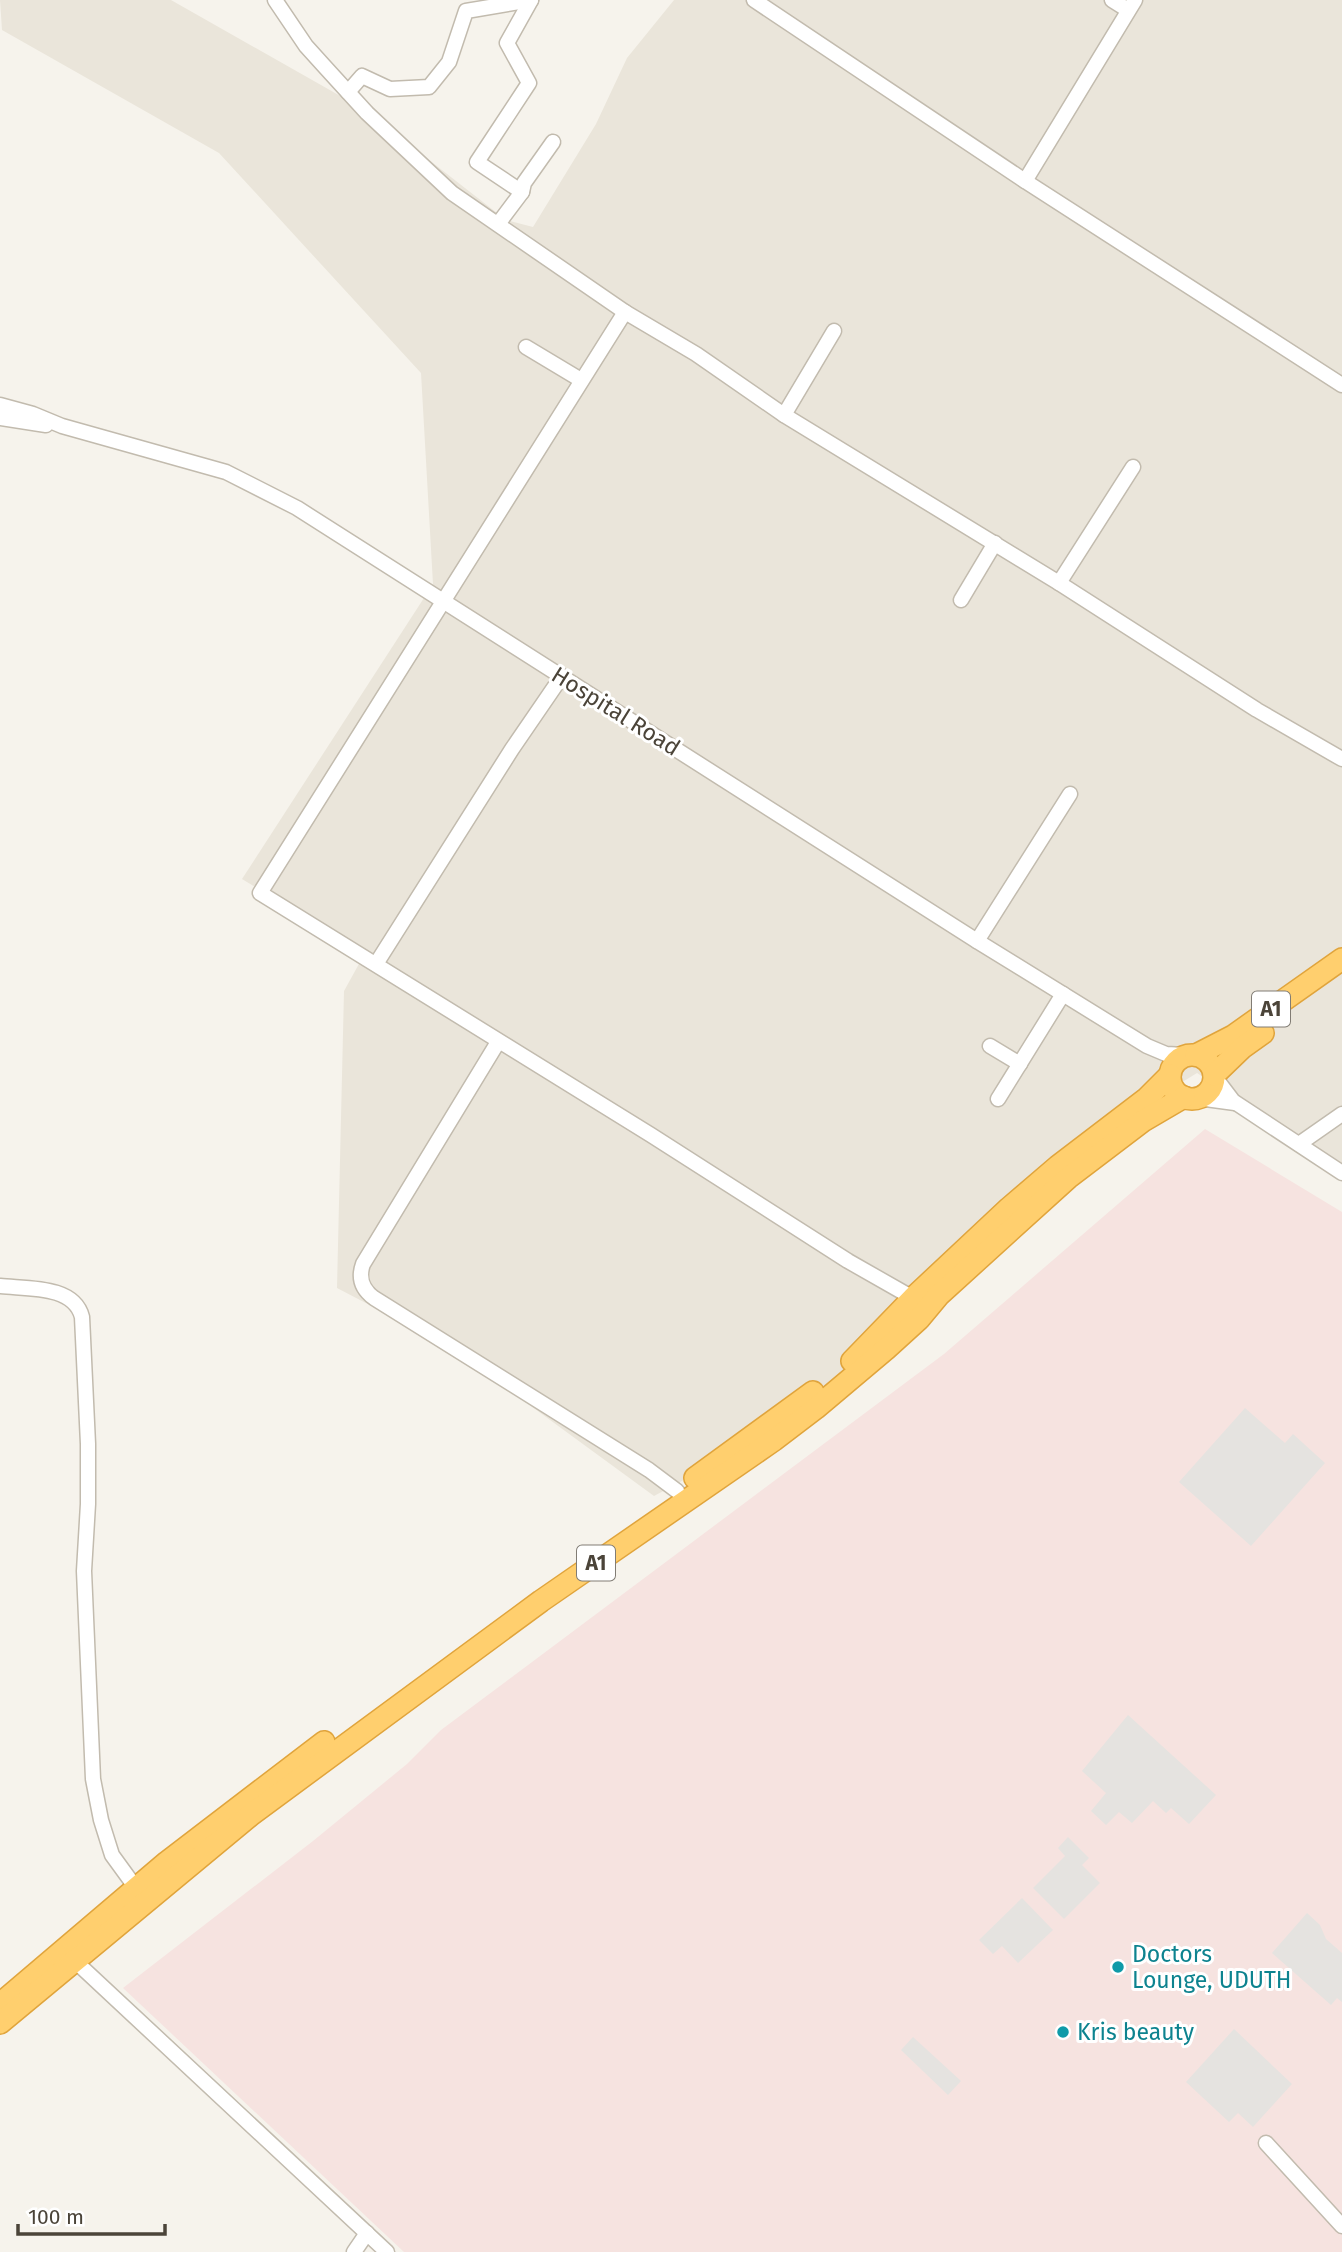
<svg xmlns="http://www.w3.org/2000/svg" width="1342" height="2252" font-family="'Fira Sans',sans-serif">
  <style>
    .residential { fill: #eae5da }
    .medical { fill: #f6e3e0 }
    .parking { fill: #e5e3e0 }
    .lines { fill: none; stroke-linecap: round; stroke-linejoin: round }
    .minor-casing { stroke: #c2bbae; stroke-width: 17 }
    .highway-casing { stroke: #e0a43c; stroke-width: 24 }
    .minor { stroke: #fff; stroke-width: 14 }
    .highway { stroke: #ffcf6e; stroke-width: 21 }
    .culture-dot { fill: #0f9aa8; stroke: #fff; stroke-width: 2.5 }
    .labels { text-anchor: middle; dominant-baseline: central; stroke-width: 6; stroke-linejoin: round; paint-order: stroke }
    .shield { fill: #fff; stroke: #817c74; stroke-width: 2 }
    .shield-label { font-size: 21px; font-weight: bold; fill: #4b4439 }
    .street-label { font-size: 23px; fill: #4b4439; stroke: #fff }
    .culture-label { font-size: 23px; fill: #0d838f; stroke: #fff; text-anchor: start }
  </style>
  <rect width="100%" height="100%" fill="#f6f3ec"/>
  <polygon class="residential" points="0,0 171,0 365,110 506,220 533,227 596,124 627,58 674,0 1342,0 1342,1166 1197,1073 1184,1081 793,1421 654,1496 450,1347 337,1288 344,991 365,953 242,879 433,584 421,373 219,153 2,30"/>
  <polygon class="medical" points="1205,1129 1342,1212 1342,2252 404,2252 123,1988 313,1841 407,1764 441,1730 944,1354"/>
  <g class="parking">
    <polygon points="1245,1408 1285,1443 1293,1434 1325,1463 1251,1546 1179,1482"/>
    <polygon points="1128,1715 1216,1795 1189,1824 1171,1808 1166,1813 1153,1801 1132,1823 1119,1812 1106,1825 1091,1811 1106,1793 1082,1771"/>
    <polygon points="1068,1837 1089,1858 1082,1865 1100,1883 1064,1919 1033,1888 1065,1856 1058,1848"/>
    <polygon points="1022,1898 1053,1930 1018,1963 1002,1946 993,1954 979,1940"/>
    <polygon points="1307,1913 1320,1925 1326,1939 1342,1953 1342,2002 1337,1998 1331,2005 1272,1953"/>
    <polygon points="1234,2029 1292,2084 1253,2127 1238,2113 1229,2122 1186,2082"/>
    <polygon points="913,2037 961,2081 948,2095 901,2050"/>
  </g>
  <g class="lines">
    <g class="minor-casing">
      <g id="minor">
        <polyline points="275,0 306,46 325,67 367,113 452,193 625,312 696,354 784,415 1059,583 1257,710 1342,759"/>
        <polyline points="754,0 1025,181 1342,385"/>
        <polyline points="1112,0 1128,10"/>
        <polyline points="348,92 362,76 390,89 429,87 449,62 466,11 531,0"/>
        <polyline points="1025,181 1135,0"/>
        <polyline points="522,192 524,183 553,142"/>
        <polyline points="498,224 522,192 477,162 529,83 507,43 531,0"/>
        <polyline points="625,312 260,893 651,1135 848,1261 913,1298"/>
        <polyline points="526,347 581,380"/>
        <polyline points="0,405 33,414 62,426 226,472 297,508 977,941 1147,1046 1166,1054 1186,1055"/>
        <polyline points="784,415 834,331"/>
        <polyline points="0,418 46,425"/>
        <polyline points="1059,583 1133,467"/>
        <polyline points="961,600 995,543"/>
        <polyline points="977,941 1070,794"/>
        <polyline points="376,964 512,749 562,676"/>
        <path d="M498,1042L363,1264C358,1278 362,1289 374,1298L649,1470L677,1491"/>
        <polyline points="990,1046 1020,1064"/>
        <polyline points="1214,1076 1233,1101 1342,1173"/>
        <polyline points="1198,1098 1235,1103"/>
        <polyline points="998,1099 1063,994"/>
        <polyline points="1299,1144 1342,1114"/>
        <path d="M0,1286C27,1289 74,1285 82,1317L88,1444V1504L84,1571L93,1779L101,1820L112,1855L136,1888"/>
        <polyline points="75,1961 387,2252"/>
        <polyline points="1266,2143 1342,2226"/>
        <polyline points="354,2252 367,2233"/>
      </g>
    </g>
    <g class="highway-casing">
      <g id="highway">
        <circle cx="1192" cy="1077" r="22"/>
        <polyline points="1196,1055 1233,1036 1342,959"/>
        <polyline points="1214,1075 1242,1048 1263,1033"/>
        <polyline points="852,1361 913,1298 1009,1208 1058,1166 1147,1098 1170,1075"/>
        <polyline points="695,1478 813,1392"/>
        <polyline points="0,2004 167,1862 324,1742"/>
        <polyline points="0,2023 252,1814 541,1601 774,1440 816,1408 886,1349 919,1319 939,1295 1068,1178 1143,1121 1184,1097"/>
      </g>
    </g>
    <use href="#minor" class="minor"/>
    <use href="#highway" class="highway"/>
  </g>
  <g class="culture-dot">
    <circle cx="1118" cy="1967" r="7"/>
    <circle cx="1063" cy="2032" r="7"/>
  </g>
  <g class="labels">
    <g class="shield">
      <rect x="1252" y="991.5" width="38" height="35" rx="5"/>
      <rect x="577" y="1545.5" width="38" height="35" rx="5"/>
    </g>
    <g class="shield-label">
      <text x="1271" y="1009">A1</text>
      <text x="596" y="1563">A1</text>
    </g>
    <g class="street-label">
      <text transform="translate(616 711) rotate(32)">Hospital Road</text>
    </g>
    <g class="culture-label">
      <text x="1132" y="1954">Doctors<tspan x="1132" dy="26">Lounge, UDUTH</tspan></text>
      <text x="1077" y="2032">Kris beauty</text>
    </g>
  </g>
  <path d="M18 2224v10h147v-10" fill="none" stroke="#4b4439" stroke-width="3.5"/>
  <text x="28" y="2224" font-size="21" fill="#4b4439" stroke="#ffffff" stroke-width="5" paint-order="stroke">100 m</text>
</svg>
